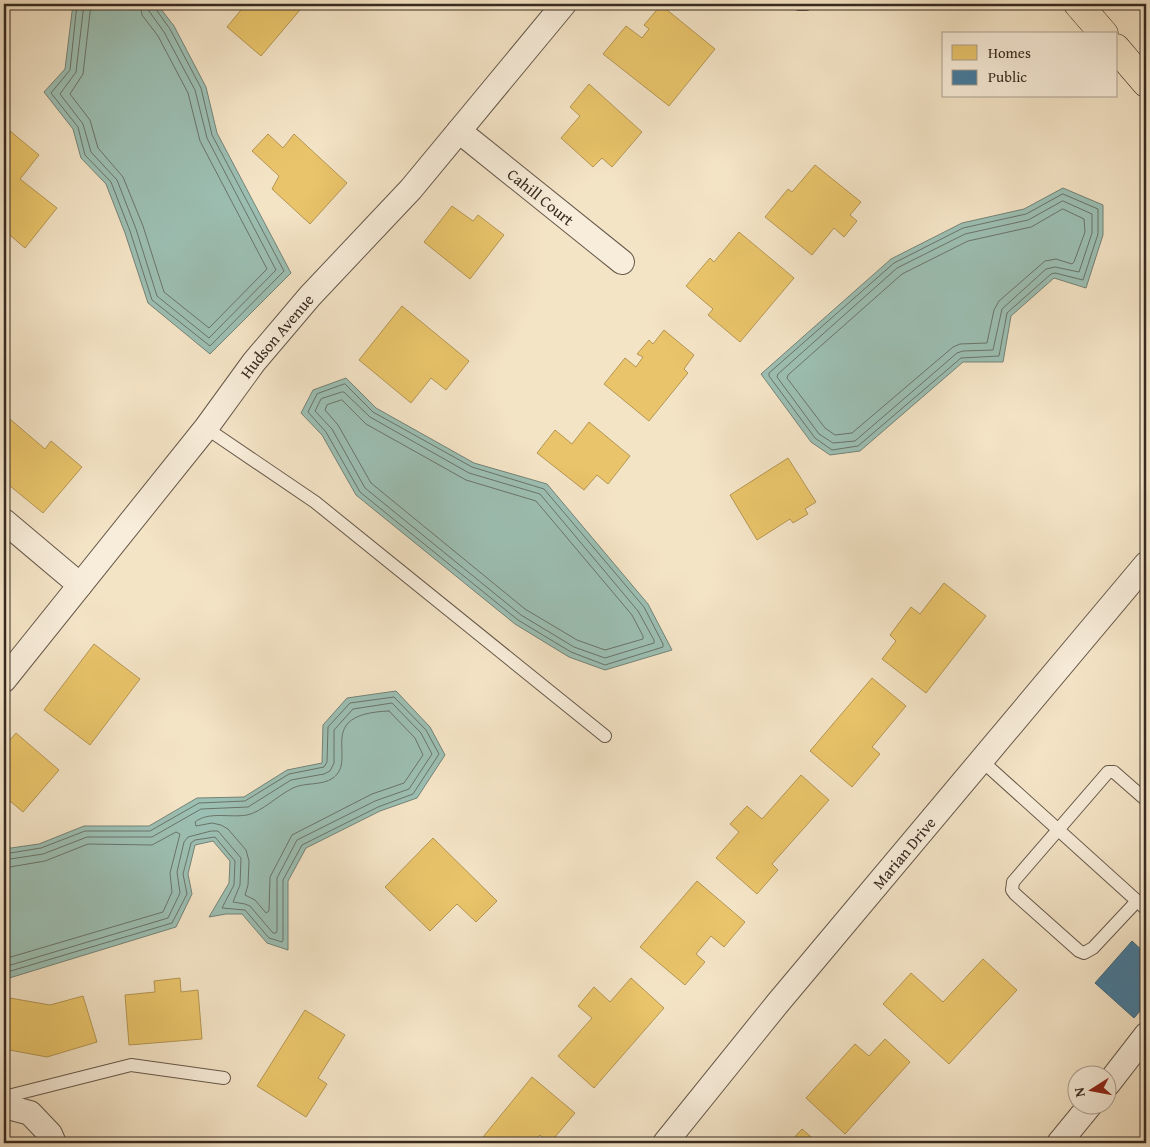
<svg xmlns="http://www.w3.org/2000/svg" width="1150" height="1147" font-family="'Gentium Book Plus',serif">
  <style>
    .water { fill: #9cbfb3; stroke: #748378 }
    .homes { fill: #e9c46a; stroke: #b49654 }
    .public { fill: #457b9d; stroke: #416378 }
    .lines { fill: none; stroke-linecap: round; stroke-linejoin: round }
    .shore { stroke: #6a746a; stroke-width: 1 }
    .service-casing { stroke: #66584a; stroke-width: 14 }
    .minor-casing { stroke: #66584a; stroke-width: 26 }
    .primary-casing { stroke: #372a20; stroke-width: 29 }
    .service { stroke: #f8edda; stroke-width: 12 }
    .minor { stroke: #f8edda; stroke-width: 24 }
    .primary { stroke: #f4e4c6; stroke-width: 28 }
    .labels { text-anchor: middle; dominant-baseline: central; stroke-width: 5; stroke-linejoin: round; paint-order: stroke }
    .street-label { font-size: 16px; fill: #372a20; stroke: #f8edda }
  </style>
  <rect width="100%" height="100%" fill="#f4e4c6"/>
  <filter id="stains"><feTurbulence type="fractalNoise" baseFrequency=".004" numOctaves="4"/><feColorMatrix values="0 0 0 0 .2 0 0 0 0 .09 0 0 0 0 .02 0 0 0 .5 -.17"/></filter>
  <radialGradient id="worn" r=".72"><stop offset=".6" stop-color="#630" stop-opacity="0"/><stop offset="1" stop-color="#630" stop-opacity=".3"/></radialGradient>
  <g class="water">
    <polygon points="73,4 157,4 174,26 206,87 217,133 291,273 210,354 148,303 125,233 106,184 81,158 73,129 44,92 65,69"/>
    <polygon points="1063,188 1103,205 1103,235 1086,288 1054,278 1011,316 1003,362 963,362 860,451 830,455 811,442 761,374 891,259 962,223 1024,209"/>
    <polygon points="346,378 376,408 474,463 547,484 648,604 672,650 605,670 569,657 515,624 356,495 322,435 301,413 313,390"/>
    <polygon points="396,691 430,727 445,755 417,798 380,811 306,848 288,881 288,950 267,943 242,914 226,914 209,917 229,883 230,861 213,841 195,845 188,874 192,894 176,927 6,979 4,977 4,849 39,844 84,826 149,826 197,798 244,797 287,770 322,763 323,725 347,698"/>
  </g>
  <g class="homes">
    <polygon points="244,4 305,4 261,56 227,27 245,5"/>
    <polygon points="661,5 715,49 669,106 603,54 626,26 642,38 649,29 644,25"/>
    <polygon points="589,84 642,132 612,167 602,158 593,167 561,138 580,116 570,107"/>
    <polygon points="4,126 39,155 20,179 57,208 25,248 4,230"/>
    <polygon points="268,134 283,148 294,134 347,183 310,224 272,189 279,176 252,151"/>
    <polygon points="815,165 861,202 850,215 857,221 844,237 834,228 812,255 765,217 788,189 792,192"/>
    <polygon points="452,206 473,221 478,215 504,235 470,279 424,242"/>
    <polygon points="739,232 794,278 740,342 708,315 713,309 686,286 710,258 714,262"/>
    <polygon points="402,306 469,361 446,390 431,378 411,403 359,360"/>
    <polygon points="664,330 694,355 684,369 688,373 649,421 604,384 625,358 636,367 643,357 637,354 649,340 653,344"/>
    <polygon points="4,414 45,449 51,441 82,467 43,513 4,481 4,468 10,461 4,456"/>
    <polygon points="589,422 630,456 608,484 597,475 584,490 537,453 555,430 572,444"/>
    <polygon points="788,458 816,502 805,509 808,514 793,523 790,519 757,540 730,495"/>
    <polygon points="944,583 986,616 926,693 882,659 896,641 890,635 911,607 920,614"/>
    <polygon points="94,644 140,679 90,745 44,710"/>
    <polygon points="872,678 906,706 872,747 880,754 852,787 810,751"/>
    <polygon points="16,733 59,770 23,812 4,796 4,747"/>
    <polygon points="801,775 829,800 772,864 778,870 757,894 716,858 739,832 730,824 747,806 762,819"/>
    <polygon points="433,838 497,901 476,922 457,904 430,931 385,887"/>
    <polygon points="697,881 745,922 724,947 711,936 696,954 705,962 685,985 640,947"/>
    <polygon points="983,959 1017,990 949,1064 883,1004 911,973 943,1002"/>
    <polygon points="180,978 181,992 198,990 202,1039 129,1045 125,995 155,992 154,981"/>
    <polygon points="631,978 664,1008 594,1088 558,1056 592,1018 578,1006 594,987 610,1002"/>
    <polygon points="83,996 97,1042 47,1057 4,1049 4,997 50,1005"/>
    <polygon points="305,1010 345,1035 318,1078 327,1084 306,1117 257,1086"/>
    <polygon points="885,1039 910,1062 845,1134 806,1098 855,1044 869,1056"/>
    <polygon points="532,1077 575,1113 550,1143 540,1135 533,1143 480,1143 479,1142"/>
    <polygon points="802,1129 818,1143 789,1143"/>
  </g>
  <polygon class="public" points="1132,941 1146,954 1146,1004 1134,1018 1095,983"/>
  <g class="lines">
    <g class="shore">
      <polyline points="77,4 70,70 51,93 78,127 85,155 111,182 130,231 152,300 210,346 284,271 212,135 201,88 170,29 155,8 154,4"/>
      <polyline points="84,4 76,72 60,94 83,124 91,152 117,180 136,229 157,296 209,338 276,270 207,138 195,90 164,32 149,11 147,4"/>
      <polyline points="91,4 83,74 70,94 90,120 98,148 123,177 143,226 164,292 209,328 267,269 200,141 188,93 158,36 142,15 140,4"/>
      <polygon points="1063,194 1098,209 1098,234 1083,280 1055,273 1051,274 1007,313 999,356 961,358 858,446 832,450 815,438 769,376 769,373 894,263 963,228 1026,214"/>
      <polygon points="1063,201 1092,214 1092,233 1079,272 1055,267 1046,269 1002,309 993,350 963,351 957,353 855,441 833,443 819,434 777,377 778,374 897,268 965,234 1028,220"/>
      <polygon points="1063,209 1084,219 1085,232 1074,262 1072,264 1056,259 1045,261 999,301 994,310 987,343 960,344 953,347 852,433 835,435 825,428 787,378 788,375 902,274 968,241 1031,227"/>
      <polygon points="345,384 373,412 472,467 544,489 644,607 663,644 663,647 605,665 571,652 518,620 360,492 326,432 308,412 317,394"/>
      <polygon points="342,392 344,392 370,417 469,473 540,494 638,611 654,640 654,643 605,658 574,647 521,615 365,488 332,429 315,411 321,399"/>
      <polygon points="342,400 366,424 466,480 536,501 632,615 643,636 643,639 605,650 577,640 525,609 371,483 338,425 325,410 327,405"/>
      <path d="M389,711L415,738L423,755L404,783L372,794L292,835L270,877L269,911L266,913L255,900L245,895L248,885L249,861L246,850L228,829L221,825L212,823L196,826L195,822C209,811 229,818 247,815C262,812 278,795 293,788C305,782 322,786 333,778C359,759 312,714 389,711Z"/>
      <polyline points="4,854 41,848 85,831 150,831 199,803 245,801 289,774 324,767 327,762 328,727 350,703 394,697 426,730 439,754 413,794 378,807 302,845 283,880 283,940 282,942 269,938 245,910 222,908 234,885 235,861 215,837 195,840 191,843 183,874 187,894 172,923 4,973"/>
      <polyline points="4,860 43,854 87,837 152,837 201,809 248,807 291,780 324,774 330,771 334,763 334,730 353,709 392,703 421,733 432,754 409,789 375,801 297,840 277,878 277,931 276,933 273,933 250,906 245,904 233,902 240,885 241,858 218,831 211,831 188,837 184,842 177,872 180,893 168,918 4,967"/>
      <polyline points="4,868 45,861 88,844 152,845 176,832 180,834 170,873 172,892 163,912 4,959"/>
    </g>
    <g class="service-casing">
      <g id="service">
        <polyline points="799,4 806,4"/>
        <polyline points="206,428 315,502 605,736"/>
        <polyline points="982,761 1146,909"/>
        <polyline points="1137,901 1093,948 1084,953 1079,951 1015,894 1012,890 1013,882 1108,772 1114,772 1146,800"/>
        <polyline points="4,1097 131,1065 224,1078"/>
      </g>
    </g>
    <g class="minor-casing">
      <g id="minor">
        <path id="s1" d="M459,131L622,262"/>
        <polyline points="4,521 80,585"/>
        <path id="s2" d="M4,680L206,428L254,362L310,296L411,189L564,4"/>
        <polyline points="1108,1084 1146,1035"/>
        <polyline points="4,1106 30,1113 50,1134 54,1143"/>
        <path id="s3" d="M665,1143L777,1004L1146,564"/>
        <polyline points="1059,1143 1091,1104"/>
      </g>
    </g>
    <g class="primary-casing">
      <g id="primary">
        <polyline points="1078,4 1104,34"/>
        <polyline points="1116,48 1146,83"/>
      </g>
    </g>
    <use href="#service" class="service"/>
    <use href="#minor" class="minor"/>
    <use href="#primary" class="primary"/>
  </g>
  <g class="labels">
    <g class="street-label">
      <text stroke="none"><textPath href="#s1" startOffset="105">Cahill Court</textPath></text>
      <text stroke="none"><textPath href="#s2" startOffset="439">Hudson Avenue</textPath></text>
      <text stroke="none"><textPath href="#s3" startOffset="376">Marian Drive</textPath></text>
    </g>
  </g>
  <rect width="1150" height="1147" fill="none" stroke="#f4e4c6" stroke-width="20"/>
  <rect x="5" y="5" width="1140" height="1137" fill="none" stroke="#372a20" stroke-width="2.5"/>
  <rect x="10" y="10" width="1130" height="1127" fill="none" stroke="#372a20"/>
  <rect x="942" y="32" width="175" height="65" fill="#f8edda" stroke="#ab9f90"/>
  <rect x="952" y="45" width="25" height="15" fill="#e9c46a" stroke="#ab9f90"/>
  <text x="988" y="58" font-size="15" fill="#372a20">Homes</text>
  <rect x="952" y="70" width="25" height="15" fill="#457b9d" stroke="#ab9f90"/>
  <text x="988" y="82" font-size="15" fill="#372a20">Public</text>
  <g transform="translate(1092 1090) rotate(259)"><circle r="24" fill="#f8edda" stroke="#ab9f90"/>
  <path d="M0-4L9 19L0 12L-9 19Z" fill="#8f2418"/>
  <text y="-8" font-size="14" font-weight="bold" text-anchor="middle" fill="#372a20">N</text>
  </g>
  <rect width="100%" height="100%" filter="url(#stains)"/>
  <rect width="100%" height="100%" fill="url(#worn)"/>
</svg>
